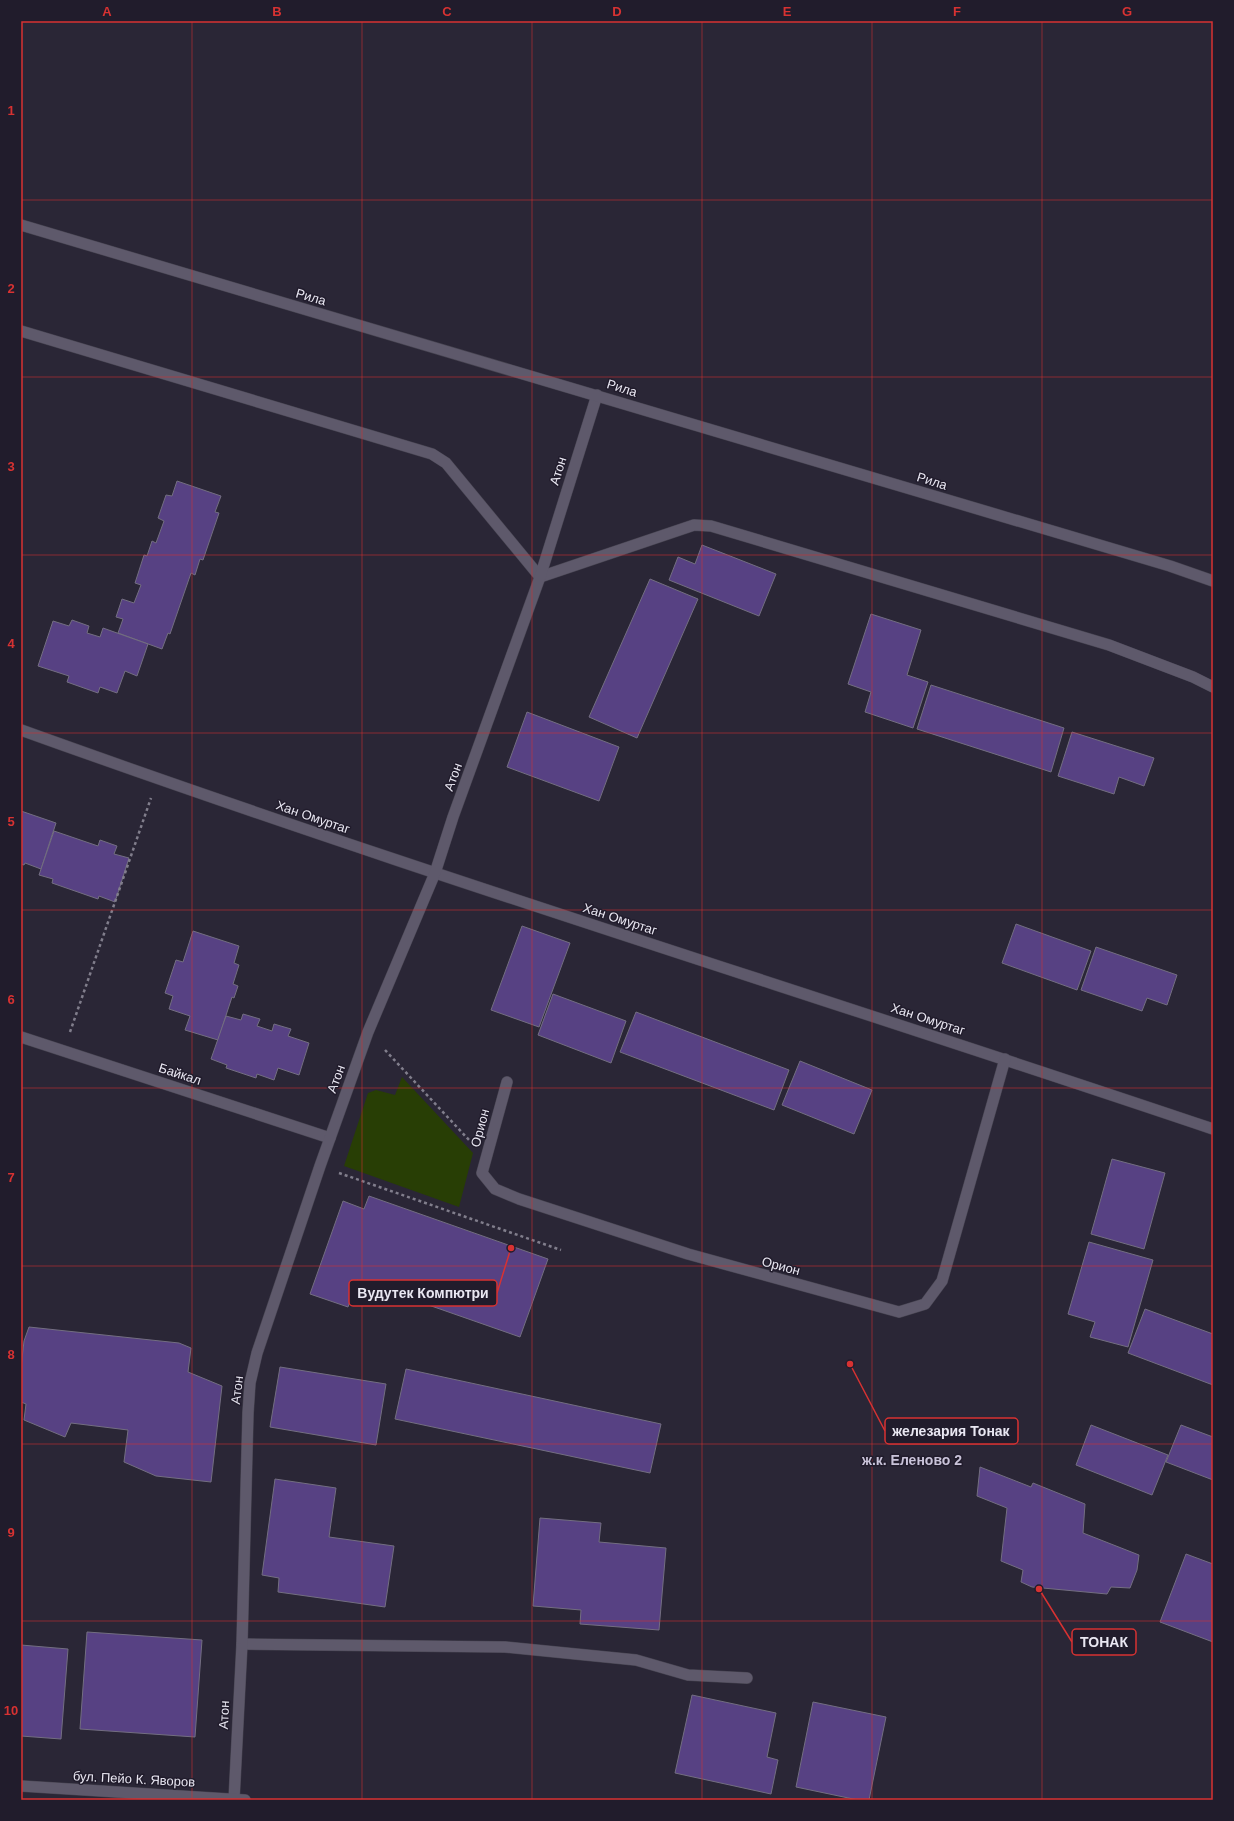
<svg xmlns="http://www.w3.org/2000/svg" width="1234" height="1821" font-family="Helvetica,sans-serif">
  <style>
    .green { fill: #283e05 }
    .building { fill: #574183; stroke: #736e81 }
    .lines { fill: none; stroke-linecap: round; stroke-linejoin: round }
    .minor-casing { stroke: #464350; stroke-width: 12 }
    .tertiary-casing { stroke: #464350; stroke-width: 12 }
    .path { stroke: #817e8c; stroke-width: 2.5; stroke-dasharray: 3 3; stroke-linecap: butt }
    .minor { stroke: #5e596b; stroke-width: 11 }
    .tertiary { stroke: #5e596b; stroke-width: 11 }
    .grid { fill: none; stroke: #d73232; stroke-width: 1; stroke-opacity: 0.55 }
    .labels { text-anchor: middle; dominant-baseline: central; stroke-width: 3; stroke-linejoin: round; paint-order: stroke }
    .street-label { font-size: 13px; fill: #e9e7f2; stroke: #211c2c }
    .neighbourhood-label { font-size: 14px; font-weight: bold; fill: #c9c3d9; stroke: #211c2c }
    .leader { fill: none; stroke: #d73232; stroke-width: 1.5 }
    .callout-dot { fill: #d73232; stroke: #211c2c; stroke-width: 1.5 }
    .callout { fill: #211c2c; stroke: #d73232; stroke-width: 1.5 }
    .callout-label { font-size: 14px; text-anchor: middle; font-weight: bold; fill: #e9e7f2 }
    .neatline { fill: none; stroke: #d73232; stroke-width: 1.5 }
    .grid-label { font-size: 13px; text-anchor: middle; font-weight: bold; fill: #d73232 }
  </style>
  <rect width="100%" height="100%" fill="#2a2636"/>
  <polygon class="green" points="402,1077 473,1153 459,1207 344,1166 368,1093 376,1090 395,1095"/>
  <g class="building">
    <polygon points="177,481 221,496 215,512 219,513 203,560 200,559 195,575 191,573 170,634 168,633 162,649 118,633 123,619 116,617 122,599 134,603 141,585 135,583 144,555 147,556 152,541 156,543 164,521 158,518 166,495 172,496"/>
    <polygon points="702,545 776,574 759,616 669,580 678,557 695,564"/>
    <polygon points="650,579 698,599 637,738 589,717"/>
    <polygon points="871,614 921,630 907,675 928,682 913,728 865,712 871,692 848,684"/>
    <polygon points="72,620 89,626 87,633 100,637 103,628 148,644 137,676 125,671 117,693 100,687 98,693 67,682 69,676 38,666 53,621 69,626"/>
    <polygon points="931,685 1064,728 1051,772 917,729"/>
    <polygon points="527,712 619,747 599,801 507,767"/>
    <polygon points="1072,732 1154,758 1144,786 1119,777 1114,794 1058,776"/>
    <polygon points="21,811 56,823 41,869 25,863 24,865 21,864"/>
    <polygon points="54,831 98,846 100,840 117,846 114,854 129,858 115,902 99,896 98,899 52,883 53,879 39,875"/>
    <polygon points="1016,924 1091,951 1077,990 1002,963"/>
    <polygon points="522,926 570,943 539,1027 491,1010"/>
    <polygon points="193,931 239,946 234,963 239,965 233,984 238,986 234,998 232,997 218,1040 185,1030 190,1016 169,1009 173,996 165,993 176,960 183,962"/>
    <polygon points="1096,947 1177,975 1167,1005 1147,998 1142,1011 1081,990"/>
    <polygon points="553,994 626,1021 611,1063 538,1035"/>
    <polygon points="636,1012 789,1070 774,1110 620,1052"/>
    <polygon points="243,1014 260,1019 257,1026 272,1031 274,1024 291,1029 288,1036 309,1043 299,1075 278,1068 274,1080 257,1074 256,1078 226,1068 227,1065 211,1059 226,1016 241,1020"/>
    <polygon points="800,1061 872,1090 854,1134 782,1105"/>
    <polygon points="1112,1159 1165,1173 1144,1249 1091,1234"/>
    <polygon points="369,1196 548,1259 520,1337 357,1280 348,1307 310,1294 343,1201 364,1209"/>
    <polygon points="1089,1242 1153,1260 1128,1347 1090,1337 1095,1322 1068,1314"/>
    <polygon points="1145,1309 1213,1334 1213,1385 1128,1353"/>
    <polygon points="29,1327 179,1343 191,1348 188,1372 222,1386 211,1482 156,1476 124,1462 128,1430 71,1423 65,1437 24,1420 26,1404 21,1402 21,1368 24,1341"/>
    <polygon points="280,1367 386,1384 376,1445 270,1427"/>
    <polygon points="406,1369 661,1424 650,1473 395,1419"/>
    <polygon points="1091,1425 1168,1455 1152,1495 1076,1465"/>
    <polygon points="1181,1425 1213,1437 1213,1480 1166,1462"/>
    <polygon points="980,1467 1031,1487 1033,1483 1085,1504 1083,1533 1139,1555 1137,1570 1130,1588 1111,1587 1107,1594 1032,1587 1021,1582 1023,1570 1001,1561 1007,1508 977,1496"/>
    <polygon points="275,1479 336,1488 329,1537 394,1546 385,1607 278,1592 279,1578 262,1575"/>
    <polygon points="540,1518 601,1523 599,1542 666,1548 659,1630 580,1624 581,1610 533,1606"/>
    <polygon points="1186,1554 1213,1564 1213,1642 1160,1622"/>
    <polygon points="87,1632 202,1640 195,1737 80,1729"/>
    <polygon points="21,1645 68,1649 61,1739 21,1736"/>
    <polygon points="692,1695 776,1713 767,1757 778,1760 771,1794 675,1773"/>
    <polygon points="813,1702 886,1717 869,1800 858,1800 796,1787"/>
  </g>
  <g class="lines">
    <g class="minor-casing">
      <g id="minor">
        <polyline points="21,331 432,454 446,463 540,577 694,525 711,526 1109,645 1193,677 1213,687"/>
        <path d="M21,730C415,872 816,995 1213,1129"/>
        <polyline points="21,1037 330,1138"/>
        <polyline points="507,1082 482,1173 495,1189 519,1199 688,1254 899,1312 925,1304 942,1281 1005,1059"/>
        <polyline points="242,1644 505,1647 636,1660 688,1675 747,1678"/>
        <polyline points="234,1800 242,1644 248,1413 250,1383 257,1353 320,1166 368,1032 435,873 453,817 540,577 597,395"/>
      </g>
    </g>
    <g class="tertiary-casing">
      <g id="tertiary">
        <polyline points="21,225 1170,566 1213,581"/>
        <polyline points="21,1786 245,1800"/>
      </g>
    </g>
    <g class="path">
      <polyline points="70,1032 151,798"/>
      <polyline points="385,1050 469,1140"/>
      <polyline points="339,1173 561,1250"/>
    </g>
    <use href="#minor" class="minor"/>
    <use href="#tertiary" class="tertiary"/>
  </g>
  <path class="grid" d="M192,21V1800M362,21V1800M532,21V1800M702,21V1800M872,21V1800M1042,21V1800M21,200H1213M21,377H1213M21,555H1213M21,733H1213M21,910H1213M21,1088H1213M21,1266H1213M21,1444H1213M21,1621H1213"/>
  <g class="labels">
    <g class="street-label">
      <text transform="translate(311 297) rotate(16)">Рила</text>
      <text transform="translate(622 388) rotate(17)">Рила</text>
      <text transform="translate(558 471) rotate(-73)">Атон</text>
      <text transform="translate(932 481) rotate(17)">Рила</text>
      <text transform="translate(453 777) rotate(-70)">Атон</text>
      <text transform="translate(313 817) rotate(19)">Хан Омуртаг</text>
      <text transform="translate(620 919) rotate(18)">Хан Омуртаг</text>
      <text transform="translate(928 1019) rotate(18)">Хан Омуртаг</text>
      <text transform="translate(180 1074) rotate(18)">Байкал</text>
      <text transform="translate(336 1079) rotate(-70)">Атон</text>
      <text transform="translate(480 1128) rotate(-75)">Орион</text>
      <text transform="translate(781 1266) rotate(15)">Орион</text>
      <text transform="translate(237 1390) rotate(-83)">Атон</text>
      <text transform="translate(224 1715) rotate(-87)">Атон</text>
      <text transform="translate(134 1779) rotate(3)">бул. Пейо К. Яворов</text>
    </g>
    <g class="neighbourhood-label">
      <text x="912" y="1460">ж.к. Еленово 2</text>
    </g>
  </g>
  <path class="leader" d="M511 1248L497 1293M850 1364L885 1431M1039 1589L1072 1642"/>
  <g class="callout-dot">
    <circle cx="511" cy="1248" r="4"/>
    <circle cx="850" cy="1364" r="4"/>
    <circle cx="1039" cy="1589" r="4"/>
  </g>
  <g class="callout">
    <rect x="349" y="1280" width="148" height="26" rx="4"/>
    <rect x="885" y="1418" width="133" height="26" rx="4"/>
    <rect x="1072" y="1629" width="64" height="26" rx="4"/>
  </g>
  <g class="callout-label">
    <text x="423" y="1298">Вудутек Компютри</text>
    <text x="951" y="1436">железария Тонак</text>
    <text x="1104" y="1647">ТОНАК</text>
  </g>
  <rect width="1234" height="1821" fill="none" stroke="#211c2c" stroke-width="44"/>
  <rect x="22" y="22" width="1190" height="1777" class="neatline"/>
  <g class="grid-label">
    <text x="107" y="16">A</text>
    <text x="277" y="16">B</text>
    <text x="447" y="16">C</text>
    <text x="617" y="16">D</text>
    <text x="787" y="16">E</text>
    <text x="957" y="16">F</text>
    <text x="1127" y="16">G</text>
    <text x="11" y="115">1</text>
    <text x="11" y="293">2</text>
    <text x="11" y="471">3</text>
    <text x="11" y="648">4</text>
    <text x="11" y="826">5</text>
    <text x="11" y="1004">6</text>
    <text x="11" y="1182">7</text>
    <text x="11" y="1359">8</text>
    <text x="11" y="1537">9</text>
    <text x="11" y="1715">10</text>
  </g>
</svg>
